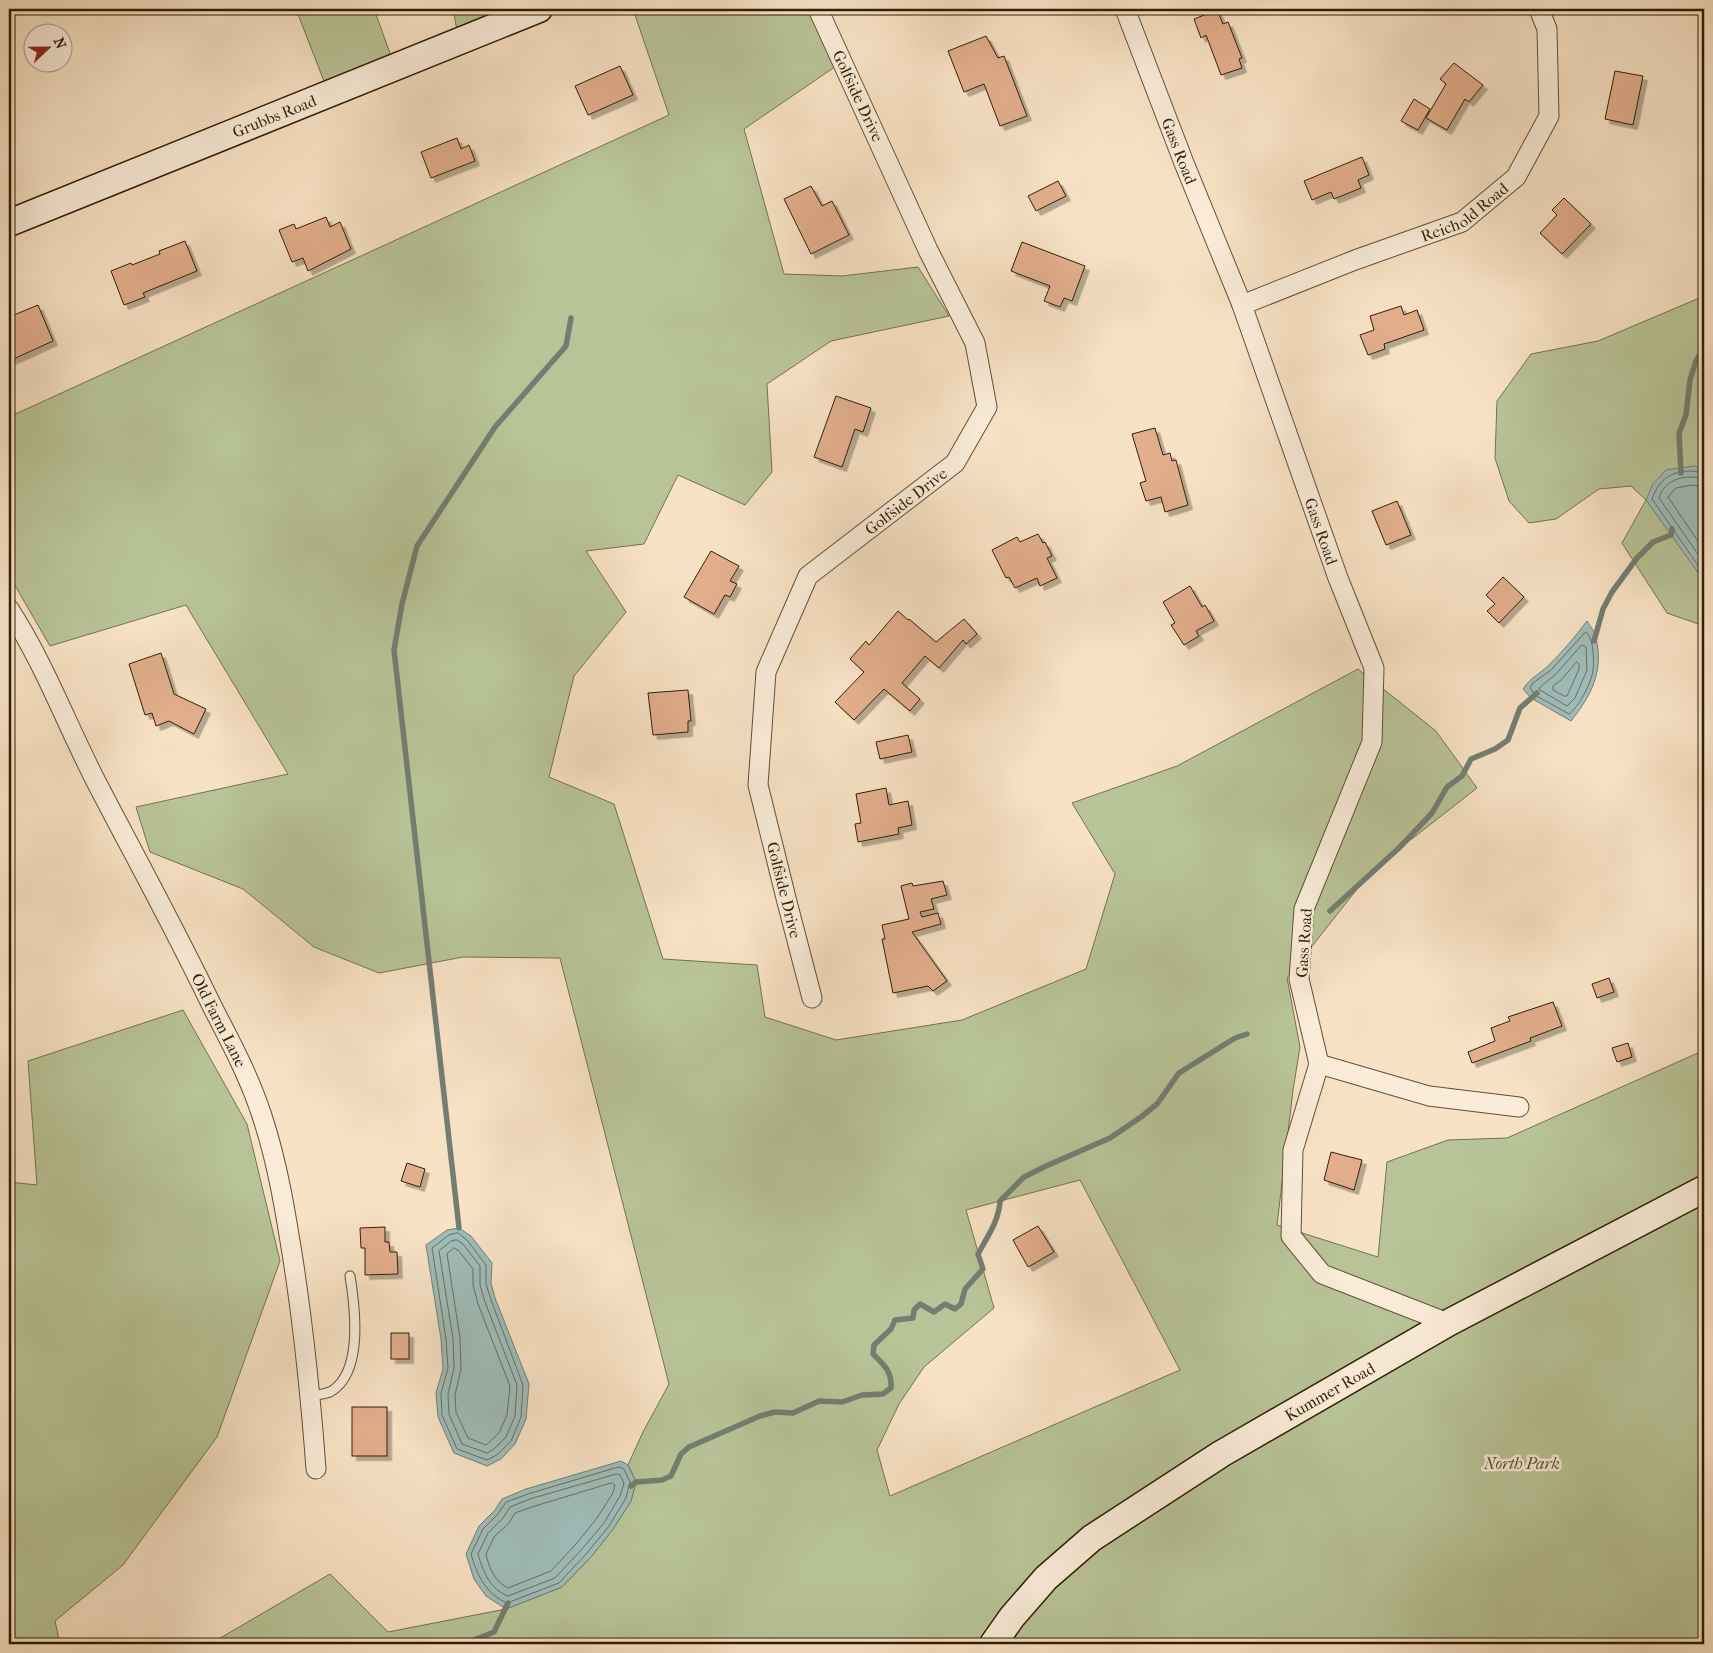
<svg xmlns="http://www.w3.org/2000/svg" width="1713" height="1653" font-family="'IM FELL French Canon',serif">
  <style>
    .green { fill: #b8c498; stroke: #74724e; fill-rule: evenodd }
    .water { fill: #9fbdba; stroke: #737e72 }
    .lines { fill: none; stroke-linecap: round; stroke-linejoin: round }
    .shore { stroke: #686e60; stroke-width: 1 }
    .stream { stroke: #737e72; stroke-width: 5.5 }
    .building { fill: #e2ae8c; stroke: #301f05; filter: url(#shadow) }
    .lane-casing { stroke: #625035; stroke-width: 11 }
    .street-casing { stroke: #625035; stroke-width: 21 }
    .secondary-casing { stroke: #301f05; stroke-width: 29 }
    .lane { stroke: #faecd9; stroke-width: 9 }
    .street { stroke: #faecd9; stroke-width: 19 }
    .secondary { stroke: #faecd9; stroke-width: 26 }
    .labels { text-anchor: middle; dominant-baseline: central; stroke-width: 5; stroke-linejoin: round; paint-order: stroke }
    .street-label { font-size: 16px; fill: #301f05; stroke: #faecd9 }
    .park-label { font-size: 16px; font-style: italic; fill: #595131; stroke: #faecd9 }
  </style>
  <defs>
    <filter id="shadow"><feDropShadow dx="4.5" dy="4.5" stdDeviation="0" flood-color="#0004"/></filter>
  </defs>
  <rect width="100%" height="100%" fill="#f8e2c5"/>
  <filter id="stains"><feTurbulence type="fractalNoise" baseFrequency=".004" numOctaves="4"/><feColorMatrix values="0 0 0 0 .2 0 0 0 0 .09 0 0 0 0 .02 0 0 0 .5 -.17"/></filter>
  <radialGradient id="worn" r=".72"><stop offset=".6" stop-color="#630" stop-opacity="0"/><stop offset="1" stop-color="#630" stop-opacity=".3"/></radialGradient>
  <g class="green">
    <polygon points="296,9 374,9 395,67 329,94"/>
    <polygon points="453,9 539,9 459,41"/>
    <path d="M633,9H818L842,62L744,129L784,274L842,276L918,267L949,316L831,341L767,384L772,472L745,505L678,475L644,544L586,551L626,612L574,676L549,777L614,804L663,959L757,965L765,1017L836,1040L962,1020L1086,969L1115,874L1072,803L1177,766L1358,669L1436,731L1477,788L1372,870L1287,978L1300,1047L1293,1090L1277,1225L1378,1257L1387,1162L1448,1140L1507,1138L1698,1053L1704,1061V1644H210L330,1574L388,1632L506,1609L562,1587L591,1557L613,1529L631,1501L636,1482L628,1465L643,1432L669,1384L560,958L463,957L379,973L314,947L243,889L150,852L136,807L288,774L186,605L50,646L9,575V417L669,115ZM1080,1180L1180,1370L890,1496L877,1450L899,1404L924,1367L994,1308L966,1210Z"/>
    <polygon points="1704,296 1704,626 1667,613 1622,543 1646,500 1631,486 1599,489 1556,519 1529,523 1509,501 1495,458 1497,401 1531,354 1598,341"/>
    <polygon points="183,1010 247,1124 280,1261 217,1437 123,1565 55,1621 60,1644 9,1644 9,1182 37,1185 28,1061"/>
  </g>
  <g class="water">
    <polygon points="1694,466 1704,469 1704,581 1646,500 1653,484 1666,470"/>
    <path d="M1587,621C1590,626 1595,632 1596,638C1604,671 1591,696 1571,721L1531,698L1523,689C1532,676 1539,675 1549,665C1562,652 1576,636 1587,621Z"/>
    <polygon points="459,1228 471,1236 492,1263 491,1283 495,1298 529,1384 526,1419 515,1444 501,1459 487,1466 454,1453 438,1417 436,1393 443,1369 441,1339 426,1245 447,1230"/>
    <polygon points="621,1461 628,1465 636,1482 631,1501 613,1529 591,1557 562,1587 506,1609 486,1596 474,1579 466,1554 479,1526 495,1510 502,1499 526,1489"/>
  </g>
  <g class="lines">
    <g class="shore">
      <path d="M1704,473C1700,473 1696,471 1692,471C1671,471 1659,479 1652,499L1704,574"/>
      <path d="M1704,479C1700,479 1696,477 1692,477C1676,477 1664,483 1659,498L1704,563"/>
      <polyline points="1704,487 1692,485 1676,488 1668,497 1704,550"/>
      <path d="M1586,632C1594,639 1594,659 1593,670C1592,682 1578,708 1569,714L1535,695L1530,688L1533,683L1551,670Z"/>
      <polygon points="1582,645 1586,647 1587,670 1575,698 1567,706 1540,690 1539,688 1556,674"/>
      <polygon points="1577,662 1579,664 1579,669 1567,696 1564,696 1553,690 1553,686 1561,680"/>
      <polygon points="458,1233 467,1240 486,1265 486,1284 491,1300 523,1385 521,1417 511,1441 498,1454 487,1460 457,1449 442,1415 441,1393 448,1368 446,1339 432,1248 449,1235"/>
      <polygon points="457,1240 463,1244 480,1266 480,1285 485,1302 517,1385 515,1416 506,1437 494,1449 487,1453 462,1444 449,1414 448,1394 454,1368 453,1339 439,1251 451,1241"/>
      <polygon points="454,1248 458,1250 473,1269 473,1285 478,1304 510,1386 507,1415 499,1433 486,1445 468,1438 456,1412 455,1395 461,1369 460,1338 447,1254"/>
      <path d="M619,1467L624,1469L630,1482L626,1498L609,1526L587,1553L559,1583L507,1603C486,1594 477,1575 471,1554L483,1529L498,1514L506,1502L528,1494Z"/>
      <path d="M617,1474L620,1475L624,1483L620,1496L604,1523L582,1549L555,1578L508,1596C490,1589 483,1572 478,1554L488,1533L503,1518L510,1507L530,1499Z"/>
      <path d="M612,1483L615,1485L613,1493L597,1518L576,1544L551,1571L508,1588C495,1582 489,1568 486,1554L494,1537L509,1523L515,1513L532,1507Z"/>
    </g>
    <g class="stream">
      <polyline points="1681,473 1679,433 1686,415 1690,380 1696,361 1704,347"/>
      <polyline points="1594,641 1603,609 1612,592 1637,558 1653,542 1671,535 1672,529"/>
      <polyline points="1330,911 1400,847 1432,813 1447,787 1462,776 1471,759 1495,749 1508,740 1520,708 1537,693"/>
      <polyline points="459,1228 394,650 402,604 417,546 495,427 566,346 571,318"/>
      <path d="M631,1486L636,1482L662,1480L671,1476L681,1454L689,1447L760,1416L775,1412L793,1413L819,1401L842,1402L862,1395L883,1394L891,1388C892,1371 884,1365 873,1354L874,1345L891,1329L895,1320L913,1318L914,1310L920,1304L934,1312L945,1304L955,1309L961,1304L965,1289L983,1269L978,1254C987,1237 999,1221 1000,1201L1024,1177L1046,1166L1110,1138L1141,1117L1157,1104L1179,1073L1235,1038L1247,1034"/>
      <polyline points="464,1644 494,1632 508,1603"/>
    </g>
  </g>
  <g class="building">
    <polygon points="1217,10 1223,24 1228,22 1242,58 1239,59 1242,68 1221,75 1206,35 1201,38 1194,19"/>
    <polygon points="986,36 998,58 1004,56 1027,116 1000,126 984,84 964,92 948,51"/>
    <polygon points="1454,63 1483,85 1469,102 1465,99 1447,130 1426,118 1446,84 1440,79"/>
    <polygon points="620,66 633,95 588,115 575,86"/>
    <polygon points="1615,71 1643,76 1633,125 1605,119"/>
    <polygon points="1414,99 1430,109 1418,130 1401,121"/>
    <polygon points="457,138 461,149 469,145 475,161 431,178 421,152"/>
    <polygon points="1362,157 1369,175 1358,180 1361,188 1334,199 1331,192 1312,200 1304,181"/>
    <polygon points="1058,181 1066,196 1036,211 1028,196"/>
    <polygon points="811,186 822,206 832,201 849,235 811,254 784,199"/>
    <polygon points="1564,198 1591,224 1562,254 1540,233 1557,215 1552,210"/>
    <polygon points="326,217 330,227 340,222 351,249 308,271 303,258 292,262 279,230 294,224 296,229"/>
    <polygon points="185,241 197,271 143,293 145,297 124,305 111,271 131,263 132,265 160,254 159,251"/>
    <polygon points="1022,242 1085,266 1072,301 1064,298 1060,307 1044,301 1050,286 1011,271"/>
    <polygon points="38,305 53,341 9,361 9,317"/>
    <polygon points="1401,306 1404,315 1417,310 1424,330 1384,344 1385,349 1368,355 1360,335 1374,330 1370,316"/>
    <polygon points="836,396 871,408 863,432 855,429 842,467 814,457"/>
    <polygon points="1155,428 1163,455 1170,453 1172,461 1176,460 1188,505 1165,512 1161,497 1146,501 1140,483 1146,481 1132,434"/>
    <polygon points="1397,501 1411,535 1386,545 1372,511"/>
    <polygon points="1038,534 1043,543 1045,542 1052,556 1047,558 1057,578 1040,586 1037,578 1015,588 1009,577 1006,578 992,550 1017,537 1020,542"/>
    <polygon points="711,551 739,566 730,581 737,584 730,597 725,595 714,614 684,597"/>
    <polygon points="1503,577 1524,597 1499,623 1487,611 1495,604 1486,595"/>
    <polygon points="1190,586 1202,607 1205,605 1214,621 1196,631 1199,636 1184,645 1171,625 1175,623 1163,602"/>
    <polygon points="898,611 908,620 909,619 936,642 964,619 977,634 966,644 963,640 939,668 925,656 902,683 920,699 910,711 884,689 854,720 835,702 864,672 850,659 866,641 869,645"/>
    <polygon points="161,653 174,694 206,709 194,734 169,721 156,726 152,713 145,715 129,664"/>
    <polygon points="688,690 691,721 688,721 688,732 653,735 648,693"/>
    <polygon points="908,735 912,752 880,759 876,742"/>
    <polygon points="886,788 889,805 908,801 912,825 898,828 899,834 858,842 855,824 861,823 856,794"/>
    <polygon points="943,881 947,895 931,899 934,909 920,912 922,917 938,913 941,924 912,932 947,981 933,991 928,986 893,993 882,939 885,939 882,925 909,919 901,886 912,883 913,886"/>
    <polygon points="1609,978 1614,992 1597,998 1592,984"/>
    <polygon points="1553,1002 1562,1026 1530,1038 1531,1041 1472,1063 1468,1052 1495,1041 1491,1028 1510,1021 1508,1017"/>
    <polygon points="1628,1043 1632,1057 1617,1062 1612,1048"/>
    <polygon points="1331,1152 1362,1160 1354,1190 1324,1180"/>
    <polygon points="407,1163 425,1169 420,1187 401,1181"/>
    <polygon points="1038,1226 1054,1252 1028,1267 1013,1240"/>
    <polygon points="385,1227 385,1242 389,1242 390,1252 397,1252 398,1274 365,1275 365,1248 361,1248 360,1228"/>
    <rect x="391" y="1333" width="18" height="26"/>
    <rect x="352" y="1407" width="35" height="49"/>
  </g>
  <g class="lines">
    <g class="lane-casing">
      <path id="lane" d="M311,1396C317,1395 324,1394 330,1392C364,1373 355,1307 350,1276"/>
    </g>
    <g class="street-casing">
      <g id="street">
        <path id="s1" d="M1125,9L1184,163L1242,305L1338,578L1374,668L1372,742L1304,909L1299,979L1319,1064"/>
        <path id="s2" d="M1242,305L1355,260L1462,222L1516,177L1549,116L1547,29L1539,9"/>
        <path id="s3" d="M9,609C46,666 69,731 101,791C138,862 177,933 212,1006C230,1041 250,1078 262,1116C278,1164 286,1215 294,1266C304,1333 311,1401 316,1469"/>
        <path id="s4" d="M812,998L787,902L758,785L766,672L808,576L955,463L987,407L975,343L928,250L818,9"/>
        <polyline points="1448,1323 1322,1274 1291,1236 1293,1150 1319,1064 1429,1096 1519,1107"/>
      </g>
    </g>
    <g class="secondary-casing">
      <g id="secondary">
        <path id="s5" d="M9,223L539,9"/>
        <path id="s6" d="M993,1644L1012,1617L1046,1578L1092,1538L1221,1454L1448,1323L1704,1189"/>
      </g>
    </g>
    <use href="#lane" class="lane"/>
    <use href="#street" class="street"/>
    <use href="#secondary" class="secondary"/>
  </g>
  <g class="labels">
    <g class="street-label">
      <text transform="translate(858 96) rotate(65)">Golfside Drive</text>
      <text stroke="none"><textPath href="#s5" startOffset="286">Grubbs Road</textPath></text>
      <text stroke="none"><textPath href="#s1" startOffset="152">Gass Road</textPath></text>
      <text stroke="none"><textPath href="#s2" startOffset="242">Reichold Road</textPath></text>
      <text stroke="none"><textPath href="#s4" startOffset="561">Golfside Drive</textPath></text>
      <text stroke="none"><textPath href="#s1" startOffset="558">Gass Road</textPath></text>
      <text transform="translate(784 890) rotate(76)">Golfside Drive</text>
      <text transform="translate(1304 943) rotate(-86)">Gass Road</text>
      <text stroke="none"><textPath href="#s3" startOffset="462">Old Farm Lane</textPath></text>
      <text stroke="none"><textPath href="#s6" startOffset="425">Kummer Road</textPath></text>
    </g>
    <g class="park-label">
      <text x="1522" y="1463">North Park</text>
    </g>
  </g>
  <rect width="1713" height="1653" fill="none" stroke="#f8e2c5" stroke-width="30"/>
  <rect x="10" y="10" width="1693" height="1633" fill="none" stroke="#301f05" stroke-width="2.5"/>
  <rect x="15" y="15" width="1683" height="1623" fill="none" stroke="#301f05"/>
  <g transform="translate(48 48) rotate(68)"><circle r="24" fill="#faecd9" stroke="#a99a84"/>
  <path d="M0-4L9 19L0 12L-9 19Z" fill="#8f2418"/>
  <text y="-8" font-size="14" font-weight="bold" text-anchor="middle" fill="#301f05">N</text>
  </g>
  <rect width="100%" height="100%" filter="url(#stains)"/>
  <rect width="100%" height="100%" fill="url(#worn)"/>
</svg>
